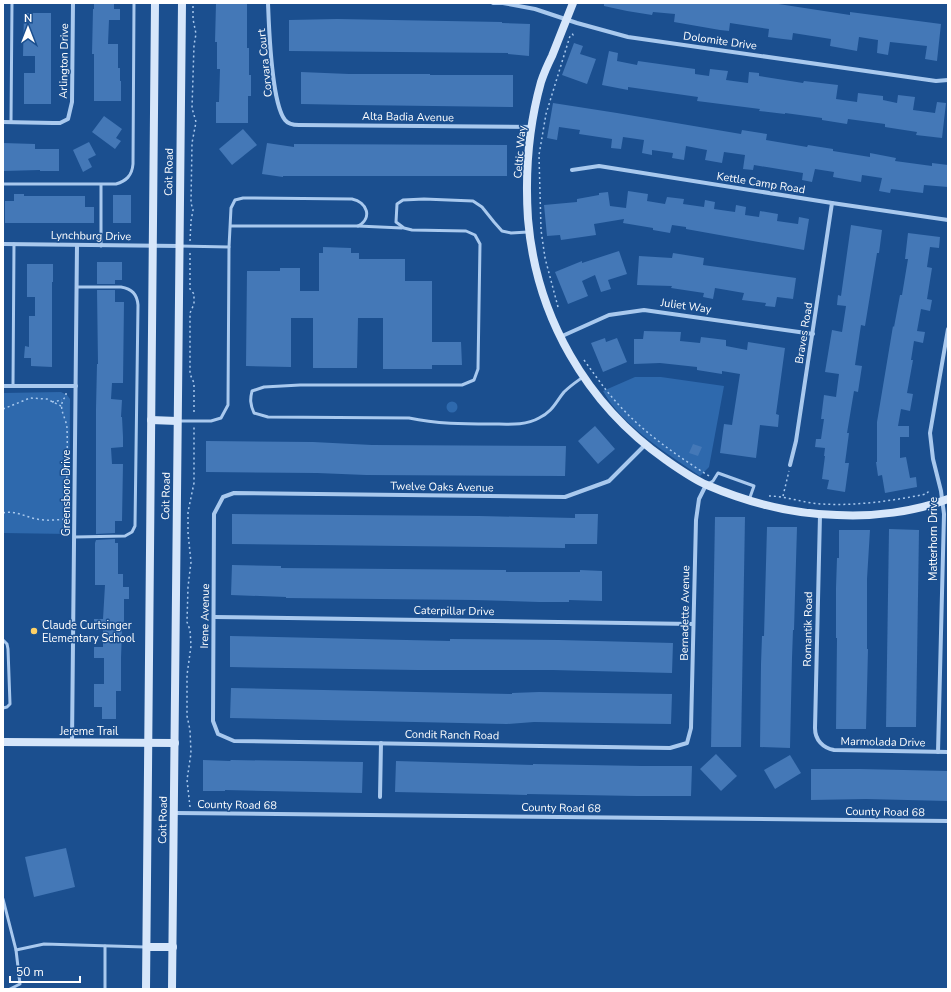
<svg xmlns="http://www.w3.org/2000/svg" width="951" height="992" font-family="'Nunito Sans',sans-serif">
  <style>
    .green { fill: #2e69ad }
    .building { fill: #4478b7 }
    .lines { fill: none; stroke-linecap: round; stroke-linejoin: round }
    .path { stroke: #a9c9ee; stroke-width: 1.5; stroke-dasharray: 2 3; stroke-linecap: butt }
    .lane { stroke: #a9c9ee; stroke-width: 3 }
    .street { stroke: #a9c9ee; stroke-width: 4 }
    .secondary { stroke: #d6e6fa; stroke-width: 8 }
    .poi-dot { fill: #ffd166; stroke: #1b4f8f; stroke-width: 1.5 }
    .labels { text-anchor: middle; dominant-baseline: central; stroke-width: 3; stroke-linejoin: round; paint-order: stroke }
    .street-label { font-size: 11px; fill: #fff; stroke: #1b4f8f }
    .poi-label { font-size: 11px; fill: #fff; stroke: #1b4f8f; text-anchor: start }
  </style>
  <rect width="100%" height="100%" fill="#1b4f8f"/>
  <g class="green">
    <path d="M635,377H661L724,386L709,467L700,476C668,454 621,425 603,391Z"/>
    <polygon points="61,392 67,395 70,399 69,534 3,533 3,393"/>
    <circle cx="452" cy="407" r="5.5"/>
  </g>
  <g class="building">
    <polygon points="94,3 114,3 114,9 120,9 120,20 109,20 108,44 118,44 118,68 120,68 120,81 121,81 121,101 94,101 94,54 92,54 93,9 94,9"/>
    <polygon points="216,3 247,3 247,48 249,48 249,75 251,75 251,96 248,96 248,123 216,123 216,102 219,102 220,69 217,69 217,42 215,42"/>
    <polygon points="604,3 772,3 850,15 850,12 941,24 937,61 925,59 927,46 890,42 888,55 877,53 878,40 859,37 857,51 830,46 831,39 793,33 792,40 783,39 768,37 769,29 730,23 729,31 720,30 674,22 675,14 653,12 652,15 627,11 604,6"/>
    <polygon points="24,13 51,13 51,104 24,104 24,73 35,73 35,56 23,56"/>
    <polygon points="337,19 502,22 502,23 530,24 529,56 508,54 508,53 289,51 289,20"/>
    <polygon points="574,43 583,46 580,54 596,59 587,84 562,75"/>
    <polygon points="609,51 618,53 617,61 637,65 638,61 695,69 695,74 709,76 710,69 728,71 726,80 748,83 749,72 759,73 759,76 803,83 804,81 838,85 836,99 857,102 858,93 883,96 883,100 897,103 898,95 915,97 913,110 935,113 937,102 946,103 942,138 916,135 917,132 885,127 885,124 848,119 847,124 822,120 822,118 785,113 785,114 759,111 760,109 697,101 698,97 628,87 628,90 602,85"/>
    <polygon points="301,72 349,74 430,74 430,75 513,75 513,107 355,105 301,104"/>
    <polygon points="553,103 617,113 741,134 742,130 767,134 766,140 807,147 808,145 833,149 833,151 870,157 870,153 896,158 895,161 932,166 932,163 948,165 948,187 924,185 923,193 891,189 890,193 879,191 882,178 862,175 861,182 833,177 834,172 815,169 812,182 802,180 803,173 754,165 753,170 743,169 745,155 724,152 722,163 705,160 707,150 686,146 684,160 672,158 673,153 652,150 652,155 642,153 644,140 623,137 621,149 611,148 612,139 579,134 580,130 559,127 557,140 547,138"/>
    <polygon points="104,116 122,129 116,138 121,141 115,149 92,132"/>
    <polygon points="243,129 257,145 232,165 219,149"/>
    <polygon points="89,142 96,155 88,159 92,167 83,172 73,150"/>
    <polygon points="3,143 35,144 35,149 59,149 59,171 40,171 40,170 3,171"/>
    <polygon points="267,143 294,147 294,144 507,145 507,176 283,176 283,177 262,174"/>
    <polygon points="628,191 648,194 647,201 665,204 667,197 684,199 683,204 704,207 705,200 715,202 714,209 735,212 736,205 746,207 745,215 759,217 760,211 778,214 777,221 798,224 799,217 809,219 804,250 686,229 686,227 672,225 670,233 653,230 653,228 623,223 624,219 594,224 596,235 561,240 560,235 547,236 544,205 577,202 577,199 599,195 599,193 608,192 610,206 626,208"/>
    <polygon points="14,194 24,194 24,196 85,196 85,207 94,207 94,223 5,223 5,201 14,201"/>
    <rect x="113" y="195" width="18" height="28"/>
    <polygon points="851,225 882,230 879,253 877,253 865,326 861,325 855,365 862,366 858,392 854,391 847,433 849,433 845,463 849,463 845,492 827,489 829,480 822,479 825,456 824,456 825,448 815,447 816,439 821,439 824,419 821,419 824,395 836,397 839,374 825,372 832,330 842,332 846,306 837,305 838,295 841,296"/>
    <polygon points="908,233 940,237 939,248 930,247 927,267 932,268 927,299 932,300 930,311 921,309 917,331 925,332 923,343 914,341 911,360 913,360 907,393 913,394 910,411 901,409 898,426 909,426 909,437 900,437 900,458 906,457 910,478 916,477 917,487 885,493 882,475 878,476 876,462 877,462 877,422 893,326 894,327 900,295 902,295 908,259 905,259"/>
    <polygon points="323,247 351,248 351,253 359,253 359,259 405,259 405,281 432,281 432,342 461,342 462,365 432,365 432,369 383,369 383,318 358,318 357,368 313,368 313,318 291,318 291,367 246,366 247,271 280,271 280,268 300,268 300,291 319,291 319,253 323,253"/>
    <polygon points="619,251 627,274 608,280 611,289 601,292 595,275 582,281 588,296 568,304 555,272 582,261 582,263"/>
    <polygon points="673,253 704,258 703,265 796,278 793,299 777,297 775,307 765,306 766,303 742,300 744,293 715,288 713,299 703,297 704,293 671,288 672,286 637,285 639,256 672,258"/>
    <polygon points="97,262 122,262 122,280 115,280 115,284 97,284"/>
    <polygon points="27,264 53,264 53,282 52,282 52,367 31,366 31,358 24,358 25,346 29,347 29,316 35,316 35,297 27,297"/>
    <polygon points="97,290 115,290 115,302 124,302 123,383 112,383 111,399 122,400 121,417 122,417 123,437 123,447 111,448 112,464 123,464 122,521 115,521 115,533 96,534 96,409 97,364 98,364"/>
    <polygon points="644,331 681,332 680,341 700,343 701,337 726,340 726,346 747,350 748,342 785,348 776,414 779,415 778,427 760,425 756,458 720,453 724,424 732,425 740,374 722,371 722,374 697,370 697,367 660,363 634,364 634,339 643,339"/>
    <polygon points="605,338 606,342 617,338 627,362 603,372 591,343"/>
    <polygon points="595,426 615,449 598,464 578,441"/>
    <polygon points="206,441 313,442 372,445 566,446 565,476 366,475 317,473 206,472"/>
    <polygon points="693,444 702,447 698,456 689,453"/>
    <polygon points="232,514 479,516 575,518 575,514 598,514 597,544 565,544 565,548 232,544"/>
    <polygon points="715,517 745,517 741,747 711,747"/>
    <polygon points="767,527 797,527 794,630 793,630 792,658 790,748 760,747 761,664 762,636 764,636"/>
    <polygon points="889,529 919,530 916,727 886,727"/>
    <polygon points="839,530 870,530 867,579 867,649 868,649 866,729 836,729 837,638 836,638 836,588 837,558 839,558"/>
    <polygon points="115,539 115,543 118,543 118,574 123,574 123,587 129,587 129,599 124,599 124,630 122,630 121,658 121,691 116,691 116,719 102,719 102,707 94,707 94,684 104,684 104,658 94,658 94,647 103,647 103,630 94,630 94,619 103,619 105,585 95,585 95,543 96,540"/>
    <polygon points="232,565 281,566 281,568 506,570 506,572 580,572 580,570 602,571 602,601 569,600 569,602 539,602 474,600 286,598 286,597 231,595"/>
    <polygon points="230,636 450,641 450,639 559,640 673,643 672,673 553,670 417,670 230,667"/>
    <polygon points="231,688 512,694 512,693 539,692 672,694 671,724 534,722 507,724 230,718"/>
    <polygon points="716,754 737,776 721,791 700,769"/>
    <polygon points="790,755 801,773 775,789 764,770"/>
    <polygon points="203,760 230,761 231,760 363,762 362,793 225,790 225,791 203,791"/>
    <polygon points="396,761 533,765 533,764 642,766 692,766 691,796 636,796 527,794 527,795 395,792"/>
    <polygon points="811,769 860,769 948,771 948,801 866,799 811,800"/>
    <polygon points="66,848 75,887 34,897 25,857"/>
  </g>
  <g class="lines">
    <g class="path">
      <polyline points="190,241 191,221 193,210 191,203 192,143 196,122 192,108 194,45 196,34 193,19 193,3"/>
      <polyline points="190,253 190,289 194,294 194,304 190,313 190,374 194,383 194,415"/>
      <polyline points="558,307 545,258 541,230 539,155 546,114 570,36 573,35 571,31"/>
      <path d="M584,360C595,375 605,390 618,404C644,433 676,455 709,476"/>
      <polyline points="52,402 62,400"/>
      <polyline points="3,409 30,398 47,399 61,406"/>
      <path d="M769,496C785,496 804,503 821,504C856,506 892,501 926,494L928,492L931,494"/>
      <polyline points="783,496 789,471"/>
      <path d="M3,513C16,510 25,517 37,519C46,521 57,520 66,519C66,489 68,458 67,428C66,416 56,407 66,396V392"/>
      <polyline points="190,807 187,780 191,753 190,730 187,716 187,675 191,646 190,630 187,622 188,587 191,562 188,533 188,512 194,483 194,427"/>
    </g>
    <g class="lane">
      <polyline points="11,122 12,3"/>
      <path d="M3,184H116C126,181 132,176 133,164L134,3"/>
      <polyline points="358,226 402,228"/>
      <path d="M528,232L511,233L502,231L494,222L482,207L473,201L424,199L403,200L397,204L396,222L404,228L412,230L466,231L475,235L480,244L478,369L474,380L462,385H300L264,387L252,391C250,399 250,404 254,413L268,417L409,418C437,424 464,424 491,424C507,424 525,426 539,418C553,411 555,403 564,392C570,386 576,382 583,377"/>
      <polyline points="101,246 101,185"/>
      <path d="M229,247L231,208L235,200L243,198L352,199C367,202 373,218 358,226H230"/>
      <polyline points="13,386 14,244"/>
      <polyline points="179,421 211,421 221,418 228,405 229,247 179,246"/>
      <polyline points="708,484 713,481 718,473 754,486 749,500"/>
      <path d="M75,537L125,536L132,532L135,526L138,305C137,294 132,289 121,287H77"/>
      <polyline points="3,640 7,644 8,649 10,704 7,707 3,708"/>
      <polyline points="3,899 16,950 44,944 145,947"/>
      <polyline points="10,989 20,984 16,950"/>
      <polyline points="105,989 105,946"/>
    </g>
    <g class="street">
      <path d="M268,3C269,27 271,102 285,120C288,124 294,125 299,125L532,127"/>
      <polyline points="493,3 503,3 535,9 577,23 628,37 936,81 948,80"/>
      <polyline points="3,122 53,123 60,123 68,119 72,102 73,3"/>
      <polyline points="572,170 599,166 832,203 948,220"/>
      <polyline points="3,244 179,246"/>
      <polyline points="560,337 609,315 644,310 813,334"/>
      <polyline points="3,386 76,386"/>
      <polyline points="645,445 609,481 565,497 234,493 223,497 214,514 213,721 218,734 234,741 670,748 687,743 691,728 696,520 699,499 706,485"/>
      <polyline points="790,465 796,441 832,203"/>
      <path d="M820,515L815,728C815,740 823,748 834,750L948,752"/>
      <polyline points="214,617 693,624"/>
      <polyline points="72,742 77,245"/>
      <polyline points="938,752 944,514 941,491 933,459 930,433 948,329"/>
      <polyline points="380,797 381,743"/>
      <polyline points="175,813 948,821"/>
    </g>
    <g class="secondary">
      <path d="M573,3C566,21 559,38 552,56C548,64 544,73 541,82C529,125 525,174 528,219C536,316 586,404 666,460C679,469 693,479 707,485C749,503 791,514 837,515C873,517 914,512 948,499"/>
      <polyline points="151,420 177,421"/>
      <polyline points="3,742 175,743"/>
      <polyline points="147,947 173,947"/>
      <polyline points="146,989 155,3"/>
      <polyline points="172,989 182,3"/>
    </g>
  </g>
  <circle class="poi-dot" cx="34" cy="631" r="4"/>
  <g class="labels">
    <g class="street-label">
      <text transform="translate(720 41) rotate(8)">Dolomite Drive</text>
      <text transform="translate(64 61) rotate(-89)">Arlington Drive</text>
      <text transform="translate(265 63) rotate(-96)">Corvara Court</text>
      <text transform="translate(408 117) rotate(1)">Alta Badia Avenue</text>
      <text transform="translate(520 152) rotate(-85)">Celtic Way</text>
      <text transform="translate(169 172) rotate(-89)">Coit Road</text>
      <text transform="translate(761 183) rotate(9)">Kettle Camp Road</text>
      <text transform="translate(91 236) rotate(1)">Lynchburg Drive</text>
      <text transform="translate(686 306) rotate(8)">Juliet Way</text>
      <text transform="translate(804 333) rotate(-81)">Braves Road</text>
      <text transform="translate(442 487) rotate(1)">Twelve Oaks Avenue</text>
      <text transform="translate(66 493) rotate(-90)">Greensboro Drive</text>
      <text transform="translate(166 496) rotate(-89)">Coit Road</text>
      <text transform="translate(933 539) rotate(-90)">Matterhorn Drive</text>
      <text transform="translate(454 611) rotate(1)">Caterpillar Drive</text>
      <text transform="translate(685 613) rotate(-89)">Bernadette Avenue</text>
      <text transform="translate(205 616) rotate(-89)">Irene Avenue</text>
      <text transform="translate(808 629) rotate(-89)">Romantik Road</text>
      <text x="89" y="731">Jereme Trail</text>
      <text transform="translate(452 735) rotate(1)">Condit Ranch Road</text>
      <text transform="translate(883 742) rotate(1)">Marmolada Drive</text>
      <text transform="translate(237 805) rotate(1)">County Road 68</text>
      <text transform="translate(561 808) rotate(1)">County Road 68</text>
      <text transform="translate(885 812) rotate(1)">County Road 68</text>
      <text transform="translate(163 820) rotate(-89)">Coit Road</text>
    </g>
    <g class="poi-label">
      <text x="42" y="625">Claude Curtsinger<tspan x="42" dy="13">Elementary School</tspan></text>
    </g>
  </g>
  <rect width="951" height="992" fill="none" stroke="#ffffff" stroke-width="8"/>
  <g transform="translate(28 28)" stroke="#1b4f8f" stroke-width="3" paint-order="stroke">
  <path d="M0-3L7 15L0 10L-7 15Z" fill="#ffffff"/>
  <text y="-6" font-size="11" font-weight="bold" text-anchor="middle" fill="#ffffff">N</text>
  </g>
  <path d="M10 976v6h70v-6" fill="none" stroke="#ffffff" stroke-width="2"/>
  <text x="16" y="976" font-size="12" fill="#ffffff" stroke="#1b4f8f" stroke-width="3" paint-order="stroke">50 m</text>
</svg>
